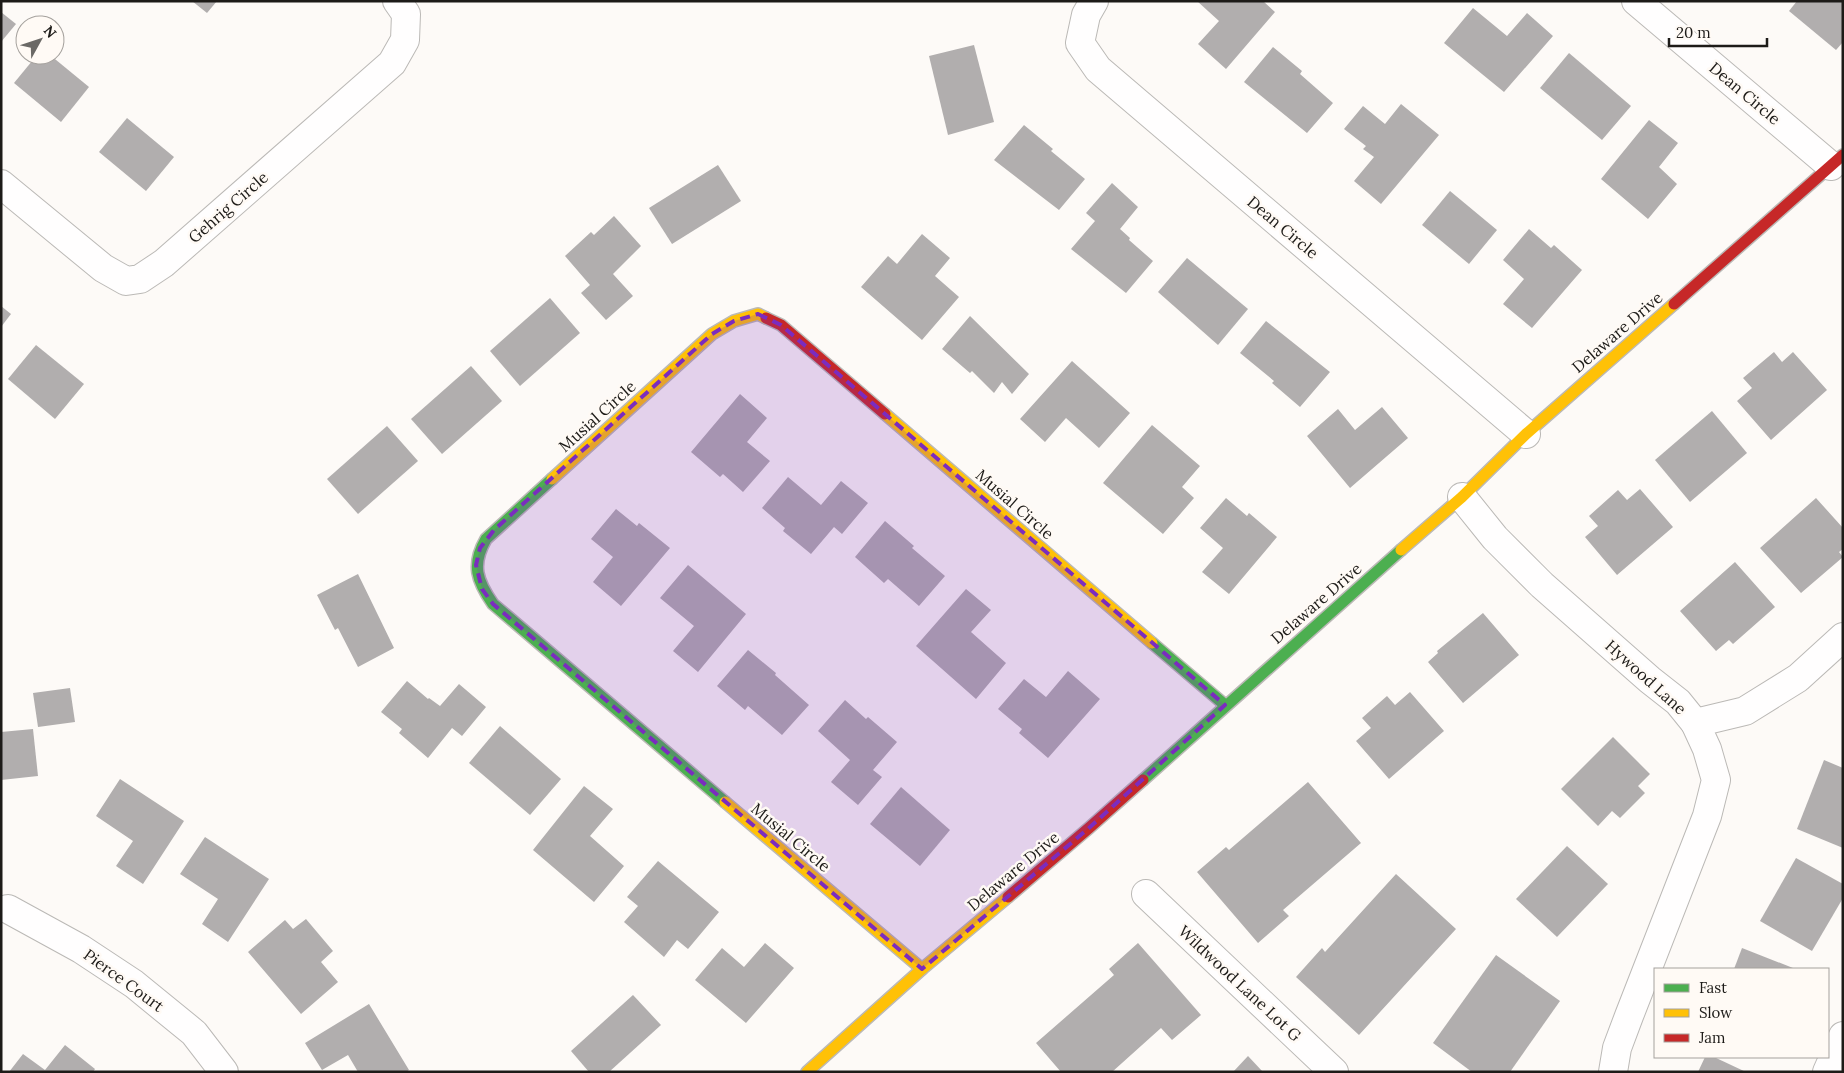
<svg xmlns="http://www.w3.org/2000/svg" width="1844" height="1073" font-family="Lora,serif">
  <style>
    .building { fill: #b1aeae }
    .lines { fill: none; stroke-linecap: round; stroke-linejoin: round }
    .street-casing { stroke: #bbb9b6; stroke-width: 30 }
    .fast-casing { stroke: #bbb9b6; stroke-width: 14 }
    .slow-casing { stroke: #bbb9b6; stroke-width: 14 }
    .jam-casing { stroke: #bbb9b6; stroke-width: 14 }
    .street { stroke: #fffefe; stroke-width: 28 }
    .fast { stroke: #4caf50; stroke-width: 11 }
    .slow { stroke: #ffc107; stroke-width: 11 }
    .jam { stroke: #c62828; stroke-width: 11 }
    .marked { fill: #7b2cbf; fill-opacity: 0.2; stroke: #7b2cbf; stroke-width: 4; stroke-dasharray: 10 6; stroke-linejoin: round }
    .labels { text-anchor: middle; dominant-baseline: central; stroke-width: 5; stroke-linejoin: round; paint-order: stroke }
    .street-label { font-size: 16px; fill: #1d1b18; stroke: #fffaf5 }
  </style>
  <rect width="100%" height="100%" fill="#fdfaf7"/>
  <g class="building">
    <polygon points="192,1 217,1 207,13"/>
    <polygon points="1197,1 1263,1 1275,12 1226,69 1198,44 1219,21"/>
    <polygon points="1797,1 1843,1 1843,42 1836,50 1789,11"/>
    <polygon points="1473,8 1507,36 1527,13 1553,36 1504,92 1444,43"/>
    <polygon points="1,12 16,24 1,42"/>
    <polygon points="974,45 994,122 948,135 929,56"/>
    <polygon points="1273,47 1302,71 1300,74 1333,103 1307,133 1244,82"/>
    <polygon points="1569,53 1631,106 1602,140 1540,88"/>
    <polygon points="37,55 50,55 89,87 61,122 14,83"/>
    <polygon points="1401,104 1439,135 1381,204 1354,181 1374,157 1363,149 1366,146 1344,129 1363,106 1385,124"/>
    <polygon points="127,118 174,157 146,191 99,152"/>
    <polygon points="1649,120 1678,143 1659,167 1677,184 1648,219 1601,179"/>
    <polygon points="1024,125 1053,149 1051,151 1085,179 1059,210 994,160"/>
    <polygon points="718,165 741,201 672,244 649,208"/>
    <polygon points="1112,183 1138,207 1120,229 1130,238 1129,240 1153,261 1126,293 1071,249 1095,221 1086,213"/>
    <polygon points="1450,191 1497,230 1469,264 1422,225"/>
    <polygon points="614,216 641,246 613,274 633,296 606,320 581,293 590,285 565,256 591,232 594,235"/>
    <polygon points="1529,229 1551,248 1554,245 1582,270 1532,328 1503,304 1524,279 1503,260"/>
    <polygon points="922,234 950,258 935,276 959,297 922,340 861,287 888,256 897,264"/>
    <polygon points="1187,258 1248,309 1218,345 1158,292"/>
    <polygon points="550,298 580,333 520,386 490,351"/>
    <polygon points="1,306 11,314 1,327"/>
    <polygon points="970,316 1029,374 1012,394 1002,382 994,393 972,371 970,373 942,349"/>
    <polygon points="1266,321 1330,372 1300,407 1272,383 1274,381 1240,353"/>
    <polygon points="36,345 84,384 55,419 8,379"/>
    <polygon points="1774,352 1782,362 1793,352 1827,390 1771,440 1737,401 1752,388 1743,378"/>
    <polygon points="1072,361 1130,413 1099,448 1066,418 1045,442 1020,419"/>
    <polygon points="471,366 502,401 442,454 411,419"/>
    <polygon points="740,394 767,418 747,442 770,461 743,492 723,474 720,477 691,452"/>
    <polygon points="1382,407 1408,438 1350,488 1307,436 1338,409 1355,430"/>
    <polygon points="1712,411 1747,453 1690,502 1655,460"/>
    <polygon points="1152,425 1200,466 1182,487 1194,498 1163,534 1103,483"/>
    <polygon points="387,426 418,461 358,514 327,479"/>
    <polygon points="788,477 821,505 841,481 868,503 842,534 834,527 811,554 783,531 785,528 762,508"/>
    <polygon points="1640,489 1673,527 1617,575 1585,537 1598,526 1589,516 1618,490 1627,500"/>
    <polygon points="1226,498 1247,516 1249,513 1277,537 1229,594 1202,572 1223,548 1200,528"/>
    <polygon points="1816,498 1843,528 1843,549 1839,552 1843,557 1801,593 1760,548"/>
    <polygon points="616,509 637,526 639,523 670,548 621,606 593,582 613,557 591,539"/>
    <polygon points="885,521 914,546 912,548 945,576 919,606 888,579 884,583 855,557"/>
    <polygon points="1735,562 1775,607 1733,644 1729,640 1716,651 1680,611"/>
    <polygon points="688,565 746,614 698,672 673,651 694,626 660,598"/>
    <polygon points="358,574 394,648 358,667 338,628 335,630 317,595"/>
    <polygon points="966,589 991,610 971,632 1006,663 976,699 916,646"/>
    <polygon points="1483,613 1519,655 1463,703 1428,662 1438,653 1437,651"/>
    <polygon points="748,650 776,673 775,675 809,705 782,735 748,706 745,710 717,686"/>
    <polygon points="1068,671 1100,699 1048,758 1019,733 1022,729 998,709 1024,679 1046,697"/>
    <polygon points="407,681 428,699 429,698 440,706 459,684 486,707 462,736 452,728 428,758 399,733 402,729 381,712"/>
    <polygon points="70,688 75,722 38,727 33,693"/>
    <polygon points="1410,692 1444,731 1389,779 1356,741 1371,728 1362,718 1387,696 1395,705"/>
    <polygon points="845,700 866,719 868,717 897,742 873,770 882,777 858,805 831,782 850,760 818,731"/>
    <polygon points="500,726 561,779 530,815 469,763"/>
    <polygon points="33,729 38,776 1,780 1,732"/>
    <polygon points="1613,737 1650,774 1638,786 1645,793 1620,818 1612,811 1598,826 1561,789"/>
    <polygon points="1824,760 1843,768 1843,848 1797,829"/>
    <polygon points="120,779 184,821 143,884 116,866 133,841 96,816"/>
    <polygon points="1308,782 1361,843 1283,910 1289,916 1258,943 1197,872 1226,847 1229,850"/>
    <polygon points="584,786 613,809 590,836 624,866 594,902 533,850"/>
    <polygon points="901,787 950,830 920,866 870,824"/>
    <polygon points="205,837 269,879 228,942 202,924 218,899 180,874"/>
    <polygon points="1567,846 1608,884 1557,937 1516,899"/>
    <polygon points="1796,858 1843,884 1843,898 1812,951 1760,921"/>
    <polygon points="658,861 719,912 688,949 677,940 664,957 624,922 638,906 627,897"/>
    <polygon points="1396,874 1456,929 1359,1035 1296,977 1322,948 1325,952"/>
    <polygon points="306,919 333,951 321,962 338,982 301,1014 248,952 285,920 293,929"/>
    <polygon points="765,943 794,968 746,1023 695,980 722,948 744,967"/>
    <polygon points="1138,943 1201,1015 1172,1040 1161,1028 1112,1072 1061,1072 1036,1043 1114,975 1109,969"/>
    <polygon points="1742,948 1793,968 1793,969 1734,969"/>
    <polygon points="1496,955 1560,1001 1510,1072 1472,1072 1433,1043"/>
    <polygon points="633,995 661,1025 609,1072 589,1072 571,1051"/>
    <polygon points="369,1004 409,1070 406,1072 358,1072 348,1055 322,1070 305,1043"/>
    <polygon points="65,1045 95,1069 93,1072 9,1072 23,1054 45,1070"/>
    <polygon points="1248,1056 1263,1072 1233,1072"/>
    <polygon points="1705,1057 1714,1057 1746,1072 1698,1072"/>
  </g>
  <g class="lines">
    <g class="street-casing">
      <g id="street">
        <polyline points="1094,1 1086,15 1080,43 1098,69 1526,434"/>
        <polyline points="1636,1 1831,166"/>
        <polyline points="1,184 103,268 126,281 140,279 164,263 392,63 405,40 406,14 397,1"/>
        <polyline points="1462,497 1495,538 1542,585 1650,680 1678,702 1695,723 1707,749 1716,780 1707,816 1629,1016 1617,1048 1613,1072"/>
        <polyline points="1695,723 1745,711 1798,678 1843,637"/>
        <polyline points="1146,894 1334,1072"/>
        <polyline points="8,909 81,949 134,984 194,1033 224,1072"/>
        <polyline points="1827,1072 1843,1036"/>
      </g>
    </g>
    <g class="fast-casing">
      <g id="fast">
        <path d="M552,479L486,539C471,565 477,581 493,604L725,802"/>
        <polyline points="1152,643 1225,705"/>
        <polyline points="1143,780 1401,550"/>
      </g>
    </g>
    <g class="slow-casing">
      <g id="slow">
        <polyline points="885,414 1152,643"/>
        <polyline points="552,479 712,334 734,321 758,314 766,318"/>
        <polyline points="1401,550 1462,497 1526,434 1674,304"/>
        <polyline points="725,802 922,969"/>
        <polyline points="807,1072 922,969 1008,897"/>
      </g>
    </g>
    <g class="jam-casing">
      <g id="jam">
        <polyline points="1674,304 1843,155"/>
        <polyline points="766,318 781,325 885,414"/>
        <polyline points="1008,897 1089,828 1143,780"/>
      </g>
    </g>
    <use href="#street" class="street"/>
    <use href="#fast" class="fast"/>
    <use href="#slow" class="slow"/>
    <use href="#jam" class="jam"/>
  </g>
  <path class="marked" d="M758,314L781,325L1225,705L1089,828L922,969L493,604L482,589L476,565L480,548L494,530L712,334L734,321Z"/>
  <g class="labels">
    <g class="street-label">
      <text transform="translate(1745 93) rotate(40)">Dean Circle</text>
      <text transform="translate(228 207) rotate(-41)">Gehrig Circle</text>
      <text transform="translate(1283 227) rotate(40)">Dean Circle</text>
      <text transform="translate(1617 332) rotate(-41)">Delaware Drive</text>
      <text transform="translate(597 416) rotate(-42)">Musial Circle</text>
      <text transform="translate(1015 504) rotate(41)">Musial Circle</text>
      <text transform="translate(1316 603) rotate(-41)">Delaware Drive</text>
      <text transform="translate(1646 677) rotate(42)">Hywood Lane</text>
      <text transform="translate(791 837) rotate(40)">Musial Circle</text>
      <text transform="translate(1013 871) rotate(-40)">Delaware Drive</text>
      <text transform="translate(124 980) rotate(36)">Pierce Court</text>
      <text transform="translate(1240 983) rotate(43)">Wildwood Lane Lot G</text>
    </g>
  </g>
  <rect width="1844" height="1073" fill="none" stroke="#1d1b18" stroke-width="5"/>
  <rect x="1654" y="968" width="175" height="90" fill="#fffaf5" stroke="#a5a19d"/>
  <rect x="1664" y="984" width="25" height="8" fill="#4caf50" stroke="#a5a19d"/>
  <text x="1699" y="993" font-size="15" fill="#1d1b18">Fast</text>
  <rect x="1664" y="1009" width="25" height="8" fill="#ffc107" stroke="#a5a19d"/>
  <text x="1699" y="1018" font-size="15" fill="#1d1b18">Slow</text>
  <rect x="1664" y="1034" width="25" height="8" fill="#c62828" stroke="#a5a19d"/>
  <text x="1699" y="1043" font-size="15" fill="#1d1b18">Jam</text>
  <g transform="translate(40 40) rotate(50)"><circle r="24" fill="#fffaf5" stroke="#a5a19d"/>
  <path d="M0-4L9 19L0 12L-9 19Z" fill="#6b6966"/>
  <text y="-8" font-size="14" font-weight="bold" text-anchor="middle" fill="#1d1b18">N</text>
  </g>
  <path d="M1669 38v8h98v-8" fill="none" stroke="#1d1b18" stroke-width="2.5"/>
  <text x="1676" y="38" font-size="15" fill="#1d1b18" stroke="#fffaf5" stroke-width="4" paint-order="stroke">20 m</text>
</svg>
